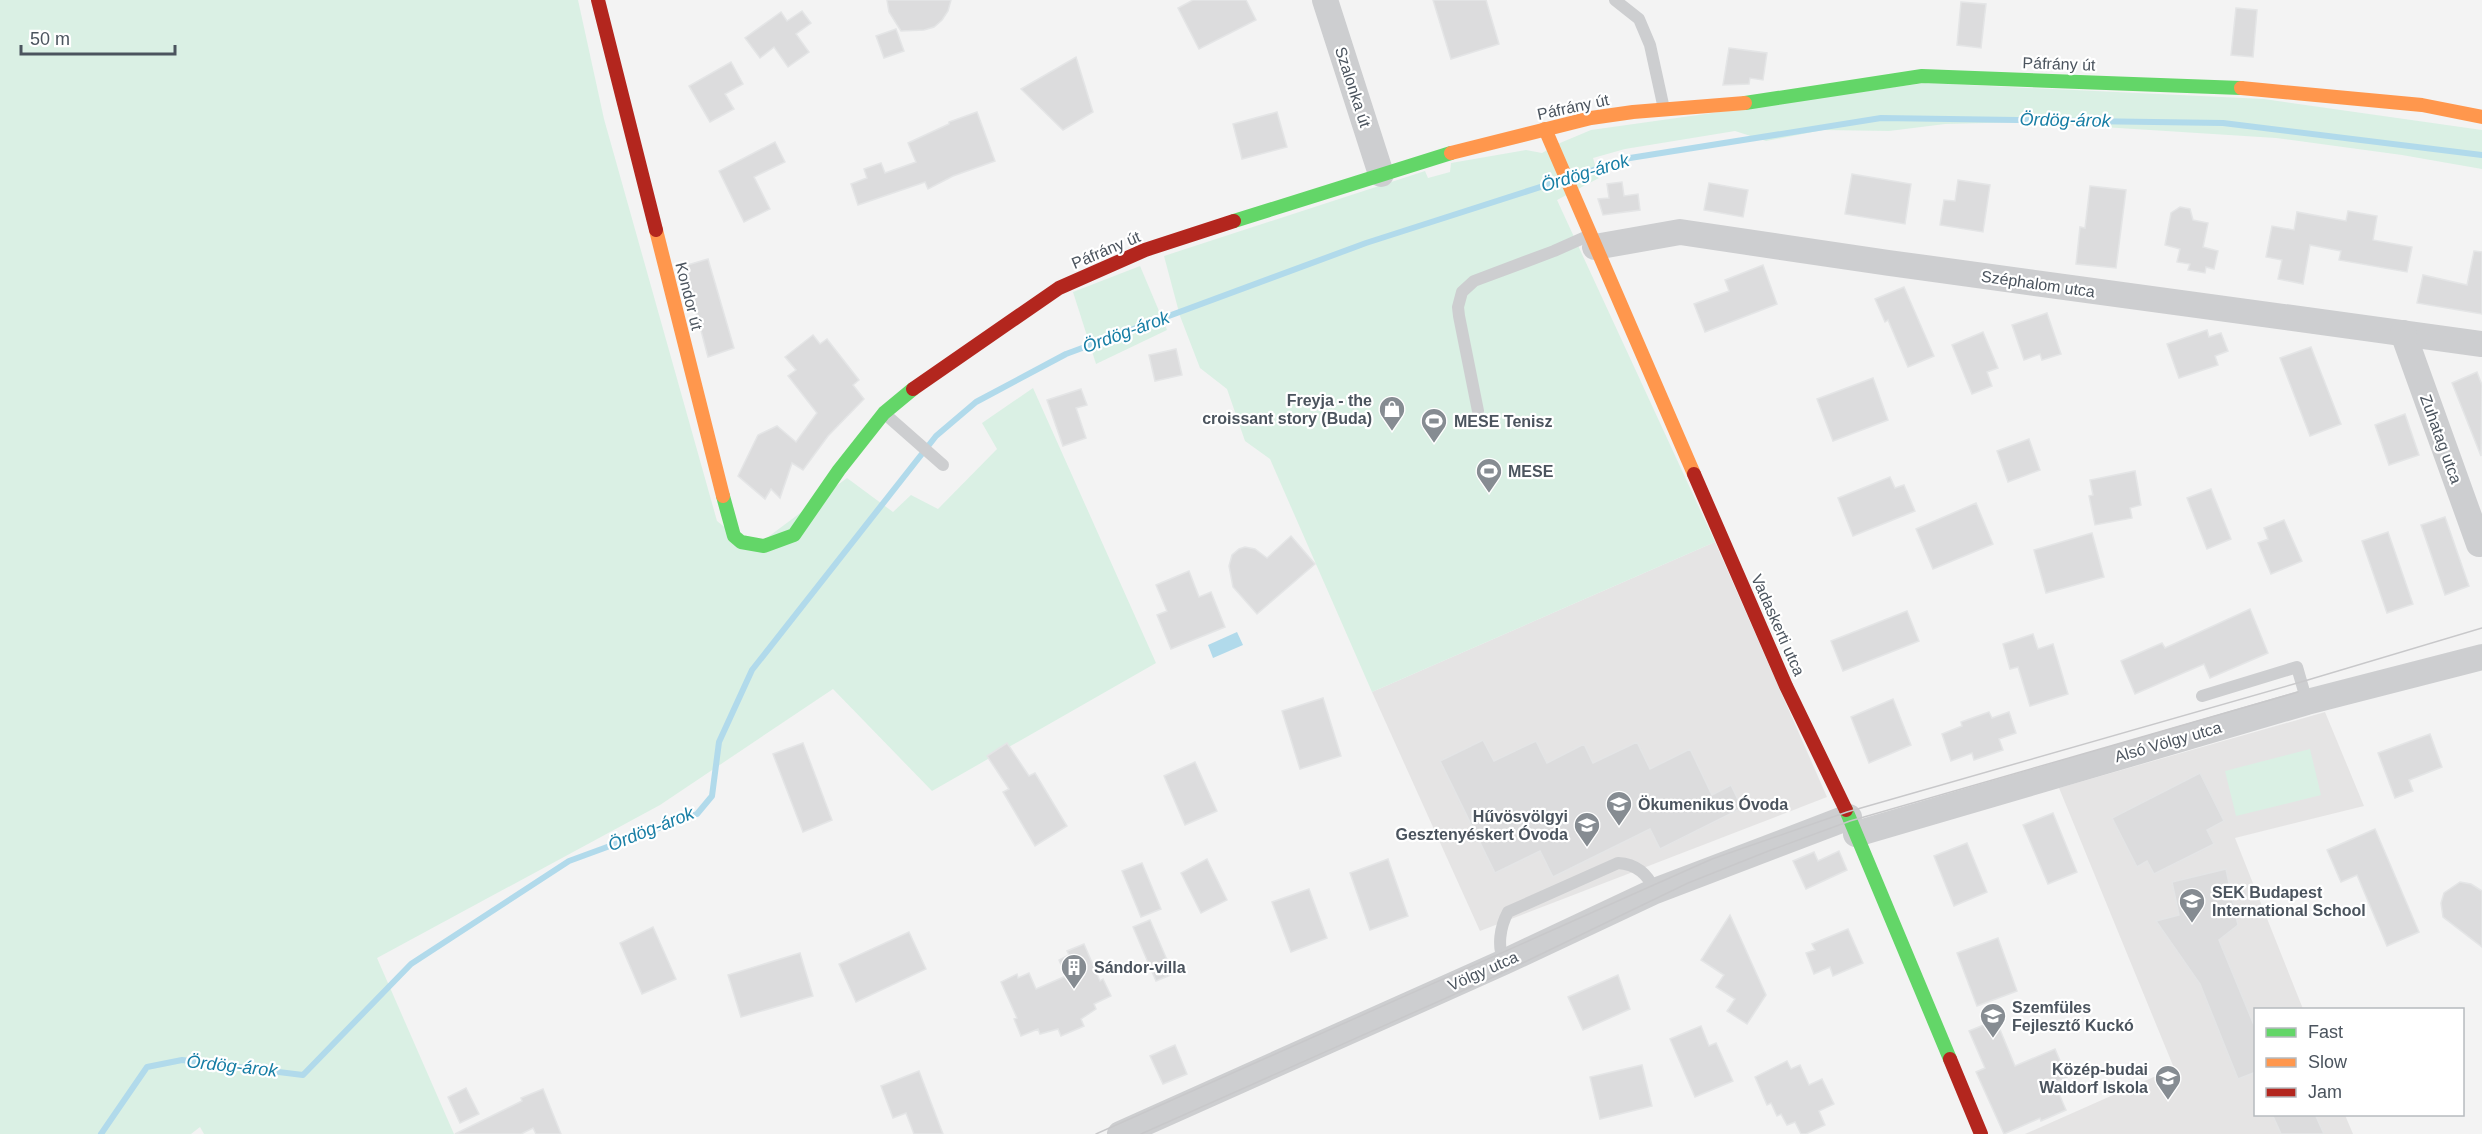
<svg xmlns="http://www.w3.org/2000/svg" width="2482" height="1134" font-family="Arial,sans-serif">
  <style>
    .education { fill: #e5e4e4 }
    .green { fill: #daf0e4 }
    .water { fill: #b1daeb }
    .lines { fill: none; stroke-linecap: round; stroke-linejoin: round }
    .stream { stroke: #b1daeb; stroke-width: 6 }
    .building { fill: #dcdcdd; stroke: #e4e5e6; stroke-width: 1.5 }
    .lane { stroke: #cdced0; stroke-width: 12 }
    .street { stroke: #cdced0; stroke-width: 26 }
    .fast { stroke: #63d668; stroke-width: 14 }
    .slow { stroke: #ff974d; stroke-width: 14 }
    .jam { stroke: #b3261e; stroke-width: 14 }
    .tram { stroke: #c8c8ca; stroke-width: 1.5 }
    .labels { text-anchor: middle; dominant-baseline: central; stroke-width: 4.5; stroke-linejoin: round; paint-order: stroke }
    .street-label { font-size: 16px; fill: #4b545e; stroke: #fff }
    .poi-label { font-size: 16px; font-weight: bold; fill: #4b545e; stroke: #fff; text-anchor: start }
    .water-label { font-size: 18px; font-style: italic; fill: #177ea5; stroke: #fff }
  </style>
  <rect width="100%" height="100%" fill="#f3f3f3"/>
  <g class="education">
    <polygon points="1715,542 1827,797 1480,931 1372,692"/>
    <polygon points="2325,712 2364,806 2235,838 2303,1009 2256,1010 2256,1114 2345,1115 2353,1134 2025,1134 2174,1068 2059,788"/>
  </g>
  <g class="green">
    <polygon points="0,0 578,0 604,119 717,521 752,549 847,478 893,512 911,495 938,509 997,449 982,423 1033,388 1156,663 932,791 833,689 660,805 377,958 454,1134 204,1134 200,1127 191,1134 0,1134"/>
    <polygon points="1925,83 2264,99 2482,130 2482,169 2402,155 2276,138 2025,122 1945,124 1889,131 1823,130 1766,141 1735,131 1625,149 1593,158 1599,178 1557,200 1715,542 1372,692 1270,459 1245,441 1227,389 1200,368 1180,316 1164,256 1425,171 1428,178 1450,172 1451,163 1526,150 1542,153 1560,143 1591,130"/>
    <polygon points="1140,266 1167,330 1096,364 1073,292"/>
    <polygon points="2310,749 2321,795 2236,816 2225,771"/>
  </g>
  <polygon class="water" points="1237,632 1243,645 1213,658 1208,645"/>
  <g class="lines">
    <g class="stream">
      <polyline points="1575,176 1630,158 1881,118 2223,123 2482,155"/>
      <polyline points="101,1134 147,1067 182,1060 303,1075 411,964 569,861 697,814 712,796 719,742 752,670 936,436 976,402 1066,354 1366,243 1556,182"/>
    </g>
  </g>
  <g class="building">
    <polygon points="887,0 951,0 948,11 942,20 934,27 924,30 901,31 889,12"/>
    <polygon points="1193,0 1246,0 1256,20 1199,49 1178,8"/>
    <polygon points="1433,0 1486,0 1499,44 1451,59"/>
    <polygon points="1961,2 1986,4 1981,48 1957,45"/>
    <polygon points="2236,8 2257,10 2253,57 2231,55"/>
    <polygon points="802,11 811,23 796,34 809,52 788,67 774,47 760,58 745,38 781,12 787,21"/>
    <polygon points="896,29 904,51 884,58 876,36"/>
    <polygon points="1729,48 1767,53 1763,80 1750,78 1749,84 1723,85"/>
    <polygon points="1076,57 1093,112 1063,130 1021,89"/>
    <polygon points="731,62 743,84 725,94 734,109 710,122 689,86"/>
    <polygon points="977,112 995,161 953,176 928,189 925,182 858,205 851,184 867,178 864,169 881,163 885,173 916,162 908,143 949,124 949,122"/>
    <polygon points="1277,112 1287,147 1242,159 1233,124"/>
    <polygon points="775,142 785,162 754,177 770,209 744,222 719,171"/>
    <polygon points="1852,174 1911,184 1905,224 1845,214"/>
    <polygon points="1958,180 1990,185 1983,232 1940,225 1944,200 1955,201"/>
    <polygon points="1622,182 1624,196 1638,194 1640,210 1603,215 1598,199 1609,198 1607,184"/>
    <polygon points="1709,183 1748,190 1743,217 1704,210"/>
    <polygon points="2090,186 2126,190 2116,268 2076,264 2080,227 2085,228"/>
    <polygon points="2180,207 2190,209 2193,220 2208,223 2203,247 2218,251 2214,269 2206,267 2205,273 2188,270 2190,264 2177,262 2180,249 2165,245 2171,213"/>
    <polygon points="2348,211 2377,216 2373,240 2412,247 2407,272 2339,260 2341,251 2310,245 2303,284 2278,279 2282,260 2266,257 2272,226 2294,230 2297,212 2346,221"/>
    <polygon points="2474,251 2482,252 2482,314 2417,303 2423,275 2467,285"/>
    <polygon points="708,259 734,348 708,357 684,266"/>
    <polygon points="1763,265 1777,304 1705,332 1694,304 1729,291 1725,280"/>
    <polygon points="1904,287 1934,356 1908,367 1888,320 1885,322 1875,299"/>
    <polygon points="2047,313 2061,354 2042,360 2040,354 2024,360 2012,325"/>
    <polygon points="2207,330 2209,337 2221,333 2228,351 2215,356 2218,365 2179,378 2167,344"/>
    <polygon points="1983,332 1998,368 1987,372 1992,386 1972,394 1952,345"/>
    <polygon points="813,335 820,344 827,339 859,380 853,385 864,399 828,436 803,470 792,463 780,498 771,489 765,499 738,476 758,435 777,426 796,442 817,413 788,376 796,370 785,357"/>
    <polygon points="2311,347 2341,424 2310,436 2280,358"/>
    <polygon points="1176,349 1182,375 1155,381 1149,355"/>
    <polygon points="2477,372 2482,385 2481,456 2452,383"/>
    <polygon points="1873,378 1888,420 1833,441 1817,399"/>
    <polygon points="1081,389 1087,405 1076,408 1086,438 1063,446 1047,400"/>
    <polygon points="2405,414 2419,455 2389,465 2375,425"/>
    <polygon points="2029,439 2040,470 2008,482 1997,451"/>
    <polygon points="2135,471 2141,505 2130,508 2132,518 2095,525 2089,496 2093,495 2090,480"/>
    <polygon points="1890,477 1895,488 1904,485 1915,511 1853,536 1838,498"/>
    <polygon points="2211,489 2231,539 2207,549 2187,498"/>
    <polygon points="1976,503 1993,544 1933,569 1916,529"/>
    <polygon points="2445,517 2469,586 2445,595 2421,525"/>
    <polygon points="2284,520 2302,561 2271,574 2258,543 2268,539 2264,528"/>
    <polygon points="2388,532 2413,604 2387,613 2362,541"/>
    <polygon points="2092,533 2104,577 2046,593 2034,550"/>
    <polygon points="1291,536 1315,564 1257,614 1233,587 1229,566 1232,555 1239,549 1245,547 1255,549 1267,558"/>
    <polygon points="1189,571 1199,597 1211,592 1225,627 1171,649 1157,615 1167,611 1156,585"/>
    <polygon points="2250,609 2268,653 2210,678 2204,664 2135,694 2121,661 2162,643 2165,648"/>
    <polygon points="1907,611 1919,641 1843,671 1831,641"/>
    <polygon points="2033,634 2038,649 2053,644 2068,694 2030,706 2018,667 2010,669 2003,644"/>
    <polygon points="1323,698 1341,756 1300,769 1282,711"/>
    <polygon points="1893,699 1911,745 1869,763 1851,717"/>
    <polygon points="1989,712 1992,718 2009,712 2016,733 1999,739 2003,750 1974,760 1972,753 1951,761 1942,734 1962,726 1961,722"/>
    <polygon points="2430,734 2442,767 2409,780 2413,791 2395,798 2378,753"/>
    <polygon points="1483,740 1494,761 1536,741 1547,763 1584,744 1593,763 1637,742 1650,769 1690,749 1712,795 1731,785 1742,808 1660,849 1650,829 1553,877 1540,851 1495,873 1440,761"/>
    <polygon points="803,743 832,820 803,832 773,754"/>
    <polygon points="1007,743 1029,776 1035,773 1067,826 1035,846 1003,792 1009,789 987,756"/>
    <polygon points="1195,762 1217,811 1185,825 1164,776"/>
    <polygon points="2200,773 2224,821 2207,830 2214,844 2154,874 2147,861 2137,867 2112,818"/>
    <polygon points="2053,813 2077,872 2048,884 2023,825"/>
    <polygon points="2375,829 2419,932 2387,946 2357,875 2341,882 2327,850"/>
    <polygon points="1967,843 1987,892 1954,906 1934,856"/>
    <polygon points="1839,851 1847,870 1806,889 1793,861 1814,852 1818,861"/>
    <polygon points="1207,859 1227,900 1201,913 1181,873"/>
    <polygon points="1388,859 1408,916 1370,930 1350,873"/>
    <polygon points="1142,863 1161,909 1141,917 1122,871"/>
    <polygon points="2226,869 2238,925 2219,940 2256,1030 2256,1072 2238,1079 2200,984 2156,921 2179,915 2172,882"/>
    <polygon points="2460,882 2471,884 2482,891 2482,947 2443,917 2441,903 2444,893"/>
    <polygon points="1309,889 1327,938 1291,952 1272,902"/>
    <polygon points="1730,915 1766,995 1747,1024 1727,1011 1735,999 1716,987 1724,975 1701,960"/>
    <polygon points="1150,920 1173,974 1156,981 1133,927"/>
    <polygon points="653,927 676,979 642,994 620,943"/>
    <polygon points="1848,929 1863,963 1833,976 1830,967 1814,974 1806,953 1815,950 1812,944"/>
    <polygon points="909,932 926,969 856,1002 839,964"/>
    <polygon points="1998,938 2017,991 1977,1006 1957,953"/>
    <polygon points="1084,944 1100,981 1103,979 1111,996 1094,1004 1096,1009 1081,1019 1084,1026 1061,1036 1058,1029 1040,1034 1038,1029 1021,1036 1014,1019 1017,1018 1001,982 1017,974 1018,978 1029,973 1036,989 1066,976 1059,960 1069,955 1067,951"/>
    <polygon points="800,953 813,996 741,1017 728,975"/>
    <polygon points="1618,975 1630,1009 1583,1030 1568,997"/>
    <polygon points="1996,1020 2015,1066 2055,1049 2067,1077 2054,1082 2066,1110 2041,1121 2040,1118 2004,1134 1976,1072 1985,1068 1969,1031"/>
    <polygon points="1701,1026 1709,1046 1716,1043 1733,1081 1695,1097 1670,1039"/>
    <polygon points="1175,1045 1187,1074 1163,1084 1150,1056"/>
    <polygon points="1787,1061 1791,1069 1800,1065 1809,1085 1822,1079 1834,1104 1819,1111 1825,1125 1806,1134 1801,1134 1795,1122 1787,1125 1781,1114 1777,1116 1771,1103 1767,1105 1755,1077"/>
    <polygon points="1642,1065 1652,1106 1600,1119 1590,1077"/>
    <polygon points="919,1071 943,1134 914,1134 906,1113 893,1118 881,1086"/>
    <polygon points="466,1088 479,1114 460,1123 448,1097"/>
    <polygon points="543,1089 561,1134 536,1134 533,1128 521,1134 455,1134 522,1101 521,1098"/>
    <polygon points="2272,1114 2315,1114 2324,1134 2281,1134"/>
  </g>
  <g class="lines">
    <g class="lane">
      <polyline points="1615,0 1639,19 1650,45 1664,109"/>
      <polyline points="1478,411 1459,316 1458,307 1462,292 1474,281 1554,251 1590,235"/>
      <polyline points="885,414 943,465"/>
      <polyline points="2202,696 2297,667 2307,702"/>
      <path d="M1504,962C1497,946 1500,927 1508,912L1618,863C1636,864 1648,874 1655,891"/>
    </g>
    <g class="street">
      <polyline points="1325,0 1381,174"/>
      <polyline points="1595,247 1680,232 1889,263 2482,344"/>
      <polyline points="2403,333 2479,544"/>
      <polyline points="1856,834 2307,702 2482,657"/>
      <polyline points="1120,1134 1504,962 1655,891 1849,817"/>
    </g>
    <g class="fast">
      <polyline points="1745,103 1922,76 2241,88"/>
      <polyline points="1234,221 1451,153"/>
      <polyline points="723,496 734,536 741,542 764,546 794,535 839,470 884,413 913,389"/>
      <polyline points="1846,810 1950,1059"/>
    </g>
    <g class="slow">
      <polyline points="2241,88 2422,105 2482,117"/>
      <polyline points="1545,129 1694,474"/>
      <polyline points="1451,153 1591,118 1633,112 1745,103"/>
      <polyline points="656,230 723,496"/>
    </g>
    <g class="jam">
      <polyline points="598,0 656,230"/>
      <polyline points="913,389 1059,288 1145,250 1234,221"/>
      <polyline points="1694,474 1786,686 1846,810"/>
      <polyline points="1950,1059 1981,1134"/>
    </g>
    <g class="tram">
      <polyline points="1096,1134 1712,859 1847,812 2301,682 2482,628"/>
      <polyline points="1141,1134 1500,974 1688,883 1771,850 1850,821 2298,692"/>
    </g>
  </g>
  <defs>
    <g id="shop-pin" transform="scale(1.35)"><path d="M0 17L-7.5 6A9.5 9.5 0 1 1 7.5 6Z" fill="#868c92" stroke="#fff"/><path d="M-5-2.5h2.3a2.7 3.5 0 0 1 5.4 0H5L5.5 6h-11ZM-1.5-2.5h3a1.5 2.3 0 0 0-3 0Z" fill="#fff"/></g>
    <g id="stadium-pin" transform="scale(1.35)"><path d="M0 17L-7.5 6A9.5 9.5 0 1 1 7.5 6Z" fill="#868c92" stroke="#fff"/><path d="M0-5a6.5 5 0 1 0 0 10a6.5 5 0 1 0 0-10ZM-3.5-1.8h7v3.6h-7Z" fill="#fff"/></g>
    <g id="school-pin" transform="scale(1.35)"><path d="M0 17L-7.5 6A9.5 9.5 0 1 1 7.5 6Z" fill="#868c92" stroke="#fff"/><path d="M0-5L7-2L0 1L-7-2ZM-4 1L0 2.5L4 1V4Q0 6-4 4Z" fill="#fff"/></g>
    <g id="building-pin" transform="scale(1.35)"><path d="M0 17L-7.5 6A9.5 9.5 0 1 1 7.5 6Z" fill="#868c92" stroke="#fff"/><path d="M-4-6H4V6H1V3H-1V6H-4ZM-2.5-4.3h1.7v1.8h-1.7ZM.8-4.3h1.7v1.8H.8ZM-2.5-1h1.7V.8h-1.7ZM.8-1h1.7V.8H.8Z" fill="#fff"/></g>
  </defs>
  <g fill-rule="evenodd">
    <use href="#shop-pin" x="1392" y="409"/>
    <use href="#stadium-pin" x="1434" y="421"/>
    <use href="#stadium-pin" x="1489" y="471"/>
    <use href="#school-pin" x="1619" y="804"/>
    <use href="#school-pin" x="1587" y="825"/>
    <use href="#school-pin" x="2192" y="901"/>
    <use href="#building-pin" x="1074" y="967"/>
    <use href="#school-pin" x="1993" y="1016"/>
    <use href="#school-pin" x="2168" y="1078"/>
  </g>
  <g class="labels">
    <g class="street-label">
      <text transform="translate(2059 64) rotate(2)">Páfrány út</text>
      <text transform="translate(1353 87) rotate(72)">Szalonka út</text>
      <text transform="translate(1573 107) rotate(-12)">Páfrány út</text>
      <text transform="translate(1106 250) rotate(-23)">Páfrány út</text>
      <text transform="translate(2038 284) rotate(8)">Széphalom utca</text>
      <text transform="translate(689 296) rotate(76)">Kondor út</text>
      <text transform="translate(2441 439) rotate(70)">Zuhatag utca</text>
      <text transform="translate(1778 625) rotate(66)">Vadaskerti utca</text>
      <text transform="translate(2168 742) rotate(-16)">Alsó Völgy utca</text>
      <text transform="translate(1483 971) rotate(-24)">Völgy utca</text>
    </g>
    <g class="poi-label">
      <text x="1372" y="400" text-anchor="end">Freyja - the<tspan x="1372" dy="18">croissant story (Buda)</tspan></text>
      <text x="1454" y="421">MESE Tenisz</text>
      <text x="1508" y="471">MESE</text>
      <text x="1638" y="804">Ökumenikus Óvoda</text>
      <text x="1568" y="816" text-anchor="end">Hűvösvölgyi<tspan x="1568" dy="18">Gesztenyéskert Óvoda</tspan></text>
      <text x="2212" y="892">SEK Budapest<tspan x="2212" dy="18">International School</tspan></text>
      <text x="1094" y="967">Sándor-villa</text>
      <text x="2012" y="1007">Szemfüles<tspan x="2012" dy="18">Fejlesztő Kuckó</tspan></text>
      <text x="2148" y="1069" text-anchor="end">Közép-budai<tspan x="2148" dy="18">Waldorf Iskola</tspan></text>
    </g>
    <g class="water-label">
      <text transform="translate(2065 120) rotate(1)">Ördög-árok</text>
      <text transform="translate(1585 173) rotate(-17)">Ördög-árok</text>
      <text transform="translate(1126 332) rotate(-20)">Ördög-árok</text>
      <text transform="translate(651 829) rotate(-22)">Ördög-árok</text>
      <text transform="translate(232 1066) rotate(6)">Ördög-árok</text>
    </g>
  </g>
  <rect x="2254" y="1008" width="210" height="108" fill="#ffffff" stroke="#b7bbbf" stroke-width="1.5"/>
  <rect x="2266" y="1028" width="30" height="9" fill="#63d668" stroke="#b7bbbf" stroke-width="1.5"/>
  <text x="2308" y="1038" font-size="18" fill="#4b545e">Fast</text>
  <rect x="2266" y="1058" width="30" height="9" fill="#ff974d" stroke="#b7bbbf" stroke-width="1.5"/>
  <text x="2308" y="1068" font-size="18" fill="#4b545e">Slow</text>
  <rect x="2266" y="1088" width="30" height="9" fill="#b3261e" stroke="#b7bbbf" stroke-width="1.5"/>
  <text x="2308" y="1098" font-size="18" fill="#4b545e">Jam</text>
  <path d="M21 45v9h154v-9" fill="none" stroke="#4b545e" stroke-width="3"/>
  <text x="30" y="45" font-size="18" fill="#4b545e" stroke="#ffffff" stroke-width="4.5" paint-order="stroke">50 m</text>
</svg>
